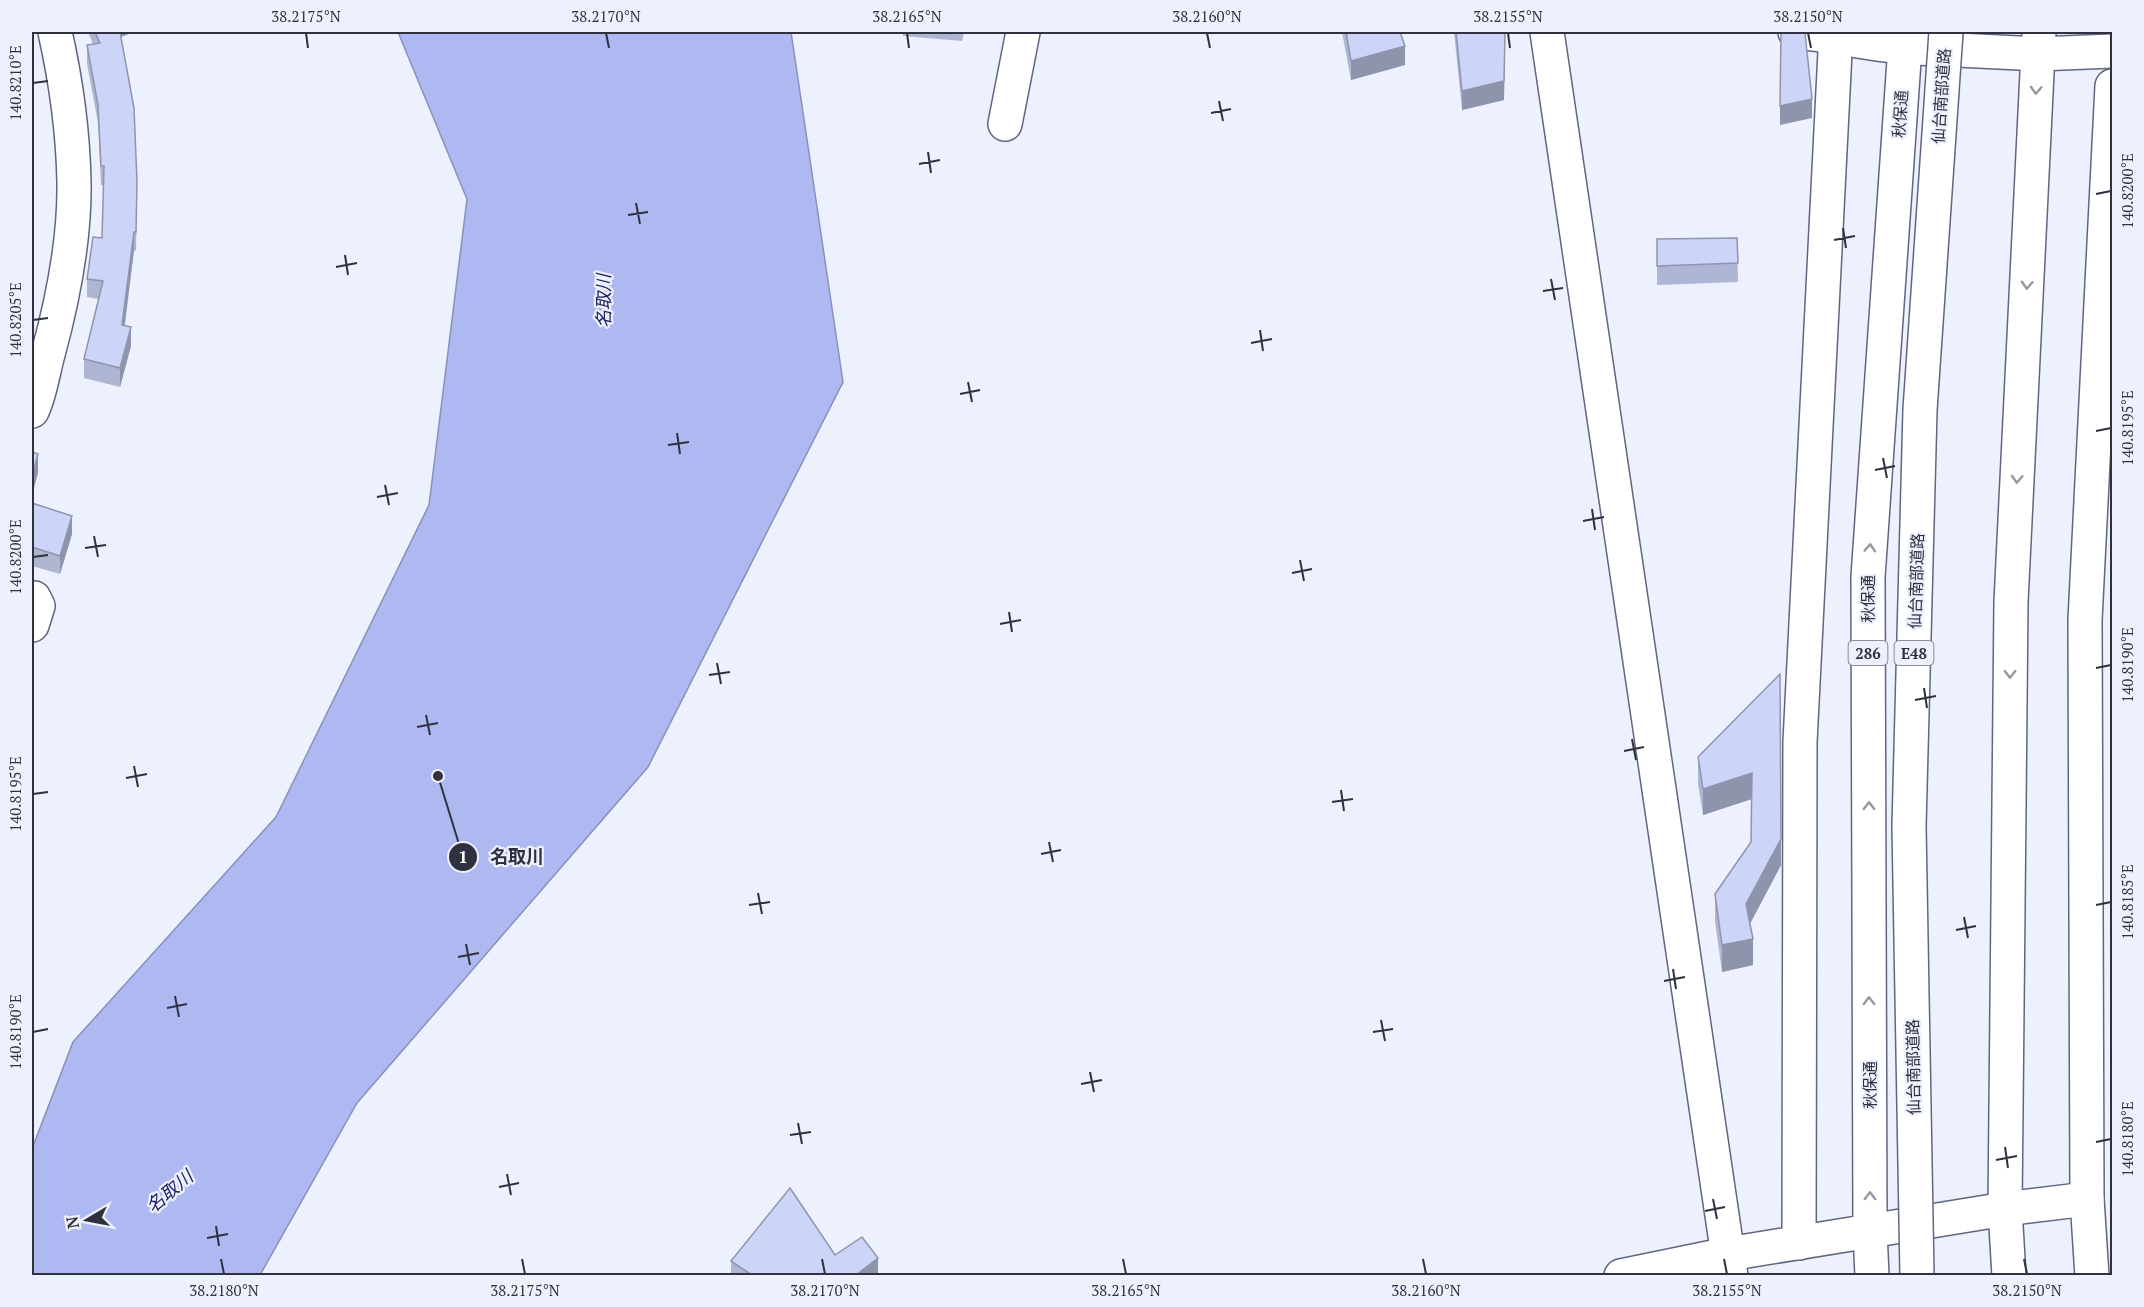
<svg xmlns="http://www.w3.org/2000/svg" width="2144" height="1307" font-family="'PT Serif','Noto Sans JP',serif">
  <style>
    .water { fill: #aeb9f2; stroke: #8890bc; stroke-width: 1.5 }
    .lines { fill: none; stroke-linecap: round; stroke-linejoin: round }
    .street-casing { stroke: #606681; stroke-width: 36 }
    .highway-casing { stroke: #606681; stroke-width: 36 }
    .street { stroke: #fff; stroke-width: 33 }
    .highway { stroke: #fff; stroke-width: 33 }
    .highway-bridge-casing { stroke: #606681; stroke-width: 36; stroke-linecap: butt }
    .highway-bridge { stroke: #fff; stroke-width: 33 }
    .wall { fill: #afb6d4 }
    .shaded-wall { fill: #8f94ad }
    .building { fill: #ccd4f7; stroke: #8f94ad; stroke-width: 1.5 }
    .oneway { stroke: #97989e }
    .ticks { fill: none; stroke: #2f323e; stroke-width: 2 }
    .labels { text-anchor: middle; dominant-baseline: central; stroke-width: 4.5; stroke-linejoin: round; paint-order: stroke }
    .shield { fill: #edf0fd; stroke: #686b77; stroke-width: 1.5 }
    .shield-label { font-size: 15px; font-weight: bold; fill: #2f323e }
    .street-label { font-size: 16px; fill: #2f323e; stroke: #edf0fd }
    .water-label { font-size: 18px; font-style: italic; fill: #202262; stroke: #edf0fd }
    .leader { fill: none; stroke: #2f323e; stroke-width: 2 }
    .callout-dot { fill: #2f323e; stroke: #edf0fd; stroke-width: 2 }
    .mark-label { font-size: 18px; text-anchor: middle; font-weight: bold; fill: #fff }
    .callout-label { font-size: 18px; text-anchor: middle; font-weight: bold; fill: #2f323e; stroke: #edf0fd; stroke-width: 4.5; stroke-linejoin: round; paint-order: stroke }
    .neatline { fill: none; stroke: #2f323e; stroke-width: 2 }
    .ticks-label { font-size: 15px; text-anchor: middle; fill: #2f323e }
  </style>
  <rect width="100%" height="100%" fill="#edf0fd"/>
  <polygon class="water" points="398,32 791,32 843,382 648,767 357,1103 260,1275 32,1275 32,1149 73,1042 276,817 429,505 467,199"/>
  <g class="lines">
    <g class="street-casing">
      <g id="street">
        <polyline points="1547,32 1731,1276"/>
        <path d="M1795,32C1832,35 1868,44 1904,47"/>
        <polyline points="2038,54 2112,51"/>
        <polyline points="1005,124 1023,32"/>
        <path d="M32,411C40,395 43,372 48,354C63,299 75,239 74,182C73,131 66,81 55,32"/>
        <polyline points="32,598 34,598 38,606 32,625"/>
        <polyline points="2005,1209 2087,1199"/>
        <polyline points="1799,1243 1800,742 1836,32"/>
        <polyline points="1621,1276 1728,1254 1870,1231"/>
        <polyline points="2092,1276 2087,1199 2085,620 2112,86"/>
      </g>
    </g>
    <g class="highway-casing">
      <g id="highway">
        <polyline points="1917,48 2038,54"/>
        <polyline points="1870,1231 2005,1209"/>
        <polyline points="1872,1276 1870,1231 1868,577 1906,32"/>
        <polyline points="2009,1276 2005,1209 2011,602 2039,32"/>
      </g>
    </g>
    <use href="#street" class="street"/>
    <use href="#highway" class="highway"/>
    <g class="highway-bridge-casing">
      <polyline id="highway-bridge" points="1917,1276 1909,826 1920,410 1946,32"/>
    </g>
    <use href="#highway-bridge" class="highway-bridge"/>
  </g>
  <g class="wall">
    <polygon points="88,32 131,32 131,33 121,37 137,201 136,251 134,250 125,325 131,346 120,387 84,378 84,359 99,299 87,297 87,279 102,238 104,185 101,185 98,123 87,64 87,45 93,44"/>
    <polygon points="903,32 964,32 962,41 903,36"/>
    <polygon points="1342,32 1400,32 1405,65 1351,80"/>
    <polygon points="1454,32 1505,32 1504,100 1462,110"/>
    <polygon points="1737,238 1738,282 1657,285 1657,239"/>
    <polygon points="32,503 72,534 60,574 32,566"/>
    <polygon points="1780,674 1781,865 1750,924 1753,965 1722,972 1715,921 1715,894 1751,842 1751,799 1703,815 1698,784 1698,757"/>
    <polygon points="835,1255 878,1275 731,1275 731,1261"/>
  </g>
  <g class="shaded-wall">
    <polygon points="118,32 131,32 131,33 118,38"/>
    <polygon points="1505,32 1504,100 1462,110 1462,91"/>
    <polygon points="1405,46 1405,65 1351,80 1351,61"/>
    <polygon points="1812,99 1812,118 1780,125 1780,106"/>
    <polygon points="134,232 134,250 122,344 122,325"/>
    <polygon points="131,327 131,346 120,387 120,368"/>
    <polygon points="38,454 38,473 32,496 32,477"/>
    <polygon points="72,516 72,534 60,574 60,556"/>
    <polygon points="1752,773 1752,799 1703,815 1703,789"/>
    <polygon points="1781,839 1781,865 1746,931 1746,904"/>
    <polygon points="1753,939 1753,965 1722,972 1722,945"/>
    <polygon points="878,1258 878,1275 856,1275"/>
  </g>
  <g class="building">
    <polygon points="95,32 120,32 134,108 137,182 136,232 134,232 122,325 131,327 120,368 84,359 103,281 87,279 93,237 102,238 104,166 101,166 98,105 87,45 100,43"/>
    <polygon points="1346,32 1400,32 1405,46 1351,61"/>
    <polygon points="1456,32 1505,32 1504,81 1462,91"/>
    <polygon points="1781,32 1805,33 1812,99 1780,106"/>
    <polygon points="1737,238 1738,263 1657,266 1657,239"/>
    <polygon points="32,452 38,454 32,477"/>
    <polygon points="32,503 72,516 60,556 32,547"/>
    <polygon points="1780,674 1781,839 1746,904 1753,939 1722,945 1715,894 1751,842 1752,773 1703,789 1698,757"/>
    <polygon points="790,1188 835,1255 862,1237 878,1258 856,1275 752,1275 731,1261"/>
  </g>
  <defs><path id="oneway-chevron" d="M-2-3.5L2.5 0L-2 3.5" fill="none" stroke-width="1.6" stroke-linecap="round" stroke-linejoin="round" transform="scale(1.5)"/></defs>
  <g class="oneway">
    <use href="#oneway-chevron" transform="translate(2036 90) rotate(93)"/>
    <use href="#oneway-chevron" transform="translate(2027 285) rotate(93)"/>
    <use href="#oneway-chevron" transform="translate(2017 479) rotate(93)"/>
    <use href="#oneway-chevron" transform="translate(1870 548) rotate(-86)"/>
    <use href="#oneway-chevron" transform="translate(2010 674) rotate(91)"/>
    <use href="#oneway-chevron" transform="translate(1869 806) rotate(-90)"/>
    <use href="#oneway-chevron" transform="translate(1869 1001) rotate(-90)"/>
    <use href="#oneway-chevron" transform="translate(1870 1196) rotate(-90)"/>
  </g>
  <path class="ticks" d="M306,33L308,48M606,33L609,48M907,33L909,48M1207,33L1210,48M1508,33L1510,48M1808,33L1811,48M33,83L48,81M1219,101L1223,121M1211,113L1231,109M928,152L931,173M919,164L940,160M2096,194L2111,191M636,203L640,224M628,215L648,212M1843,228L1846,248M1834,240L1855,236M345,255L348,275M336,267L357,263M1551,279L1555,300M1543,291L1563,288M33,320L48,318M1260,330L1263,351M1251,343L1272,339M968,382L972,402M960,394L980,390M2096,431L2111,428M677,433L680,454M668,445L689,442M1883,458L1887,478M1875,470L1895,466M385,485L389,505M377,497L398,493M1592,509L1595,530M1583,521L1604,517M94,536L98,557M85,548L106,545M33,557L48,555M1300,560L1304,581M1292,573L1312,569M1009,612L1012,632M1000,624L1021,620M717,663L721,684M2096,668L2111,665M709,675L730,672M1924,688L1927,708M1915,700L1936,696M426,715L430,735M417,727L438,723M1632,739L1636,760M1624,751L1644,747M134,766L138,787M126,778L147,774M1341,790L1344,811M33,794L48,792M1332,802L1353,799M1049,842L1053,862M1041,854L1061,850M758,893L762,914M749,905L770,902M2096,905L2111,902M1964,917L1968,938M1956,930L1976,926M466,944L470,965M458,957L479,953M1673,969L1676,989M1664,981L1685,977M175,996L179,1017M167,1008L187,1004M1381,1020L1385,1041M33,1032L48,1029M1373,1032L1393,1029M1090,1072L1094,1092M1081,1084L1102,1080M798,1123L802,1144M790,1135L811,1132M2096,1142L2111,1139M2005,1147L2008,1168M1996,1160L2017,1156M507,1174L511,1195M499,1187L519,1183M1713,1199L1717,1219M1705,1211L1725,1207M216,1226L219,1246M207,1238L228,1234M221,1259L224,1274M522,1259L525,1274M822,1259L825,1274M1123,1259L1126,1274M1423,1259L1426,1274M1724,1259L1727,1274M2024,1259L2027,1274"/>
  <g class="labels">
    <g class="shield">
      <rect x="1848.5" y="641" width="39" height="24" rx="4.5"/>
      <rect x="1894.5" y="641" width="39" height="24" rx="4.5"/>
    </g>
    <g class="shield-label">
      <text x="1868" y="653">286</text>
      <text x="1914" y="653">E48</text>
    </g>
    <g class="street-label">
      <text transform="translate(1941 96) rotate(-86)">仙台南部道路</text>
      <text transform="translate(1900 114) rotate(-86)">秋保通</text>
      <text transform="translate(1916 581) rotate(-88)">仙台南部道路</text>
      <text transform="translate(1868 599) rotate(-90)">秋保通</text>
      <text transform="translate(1913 1067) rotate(-91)">仙台南部道路</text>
      <text transform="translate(1870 1085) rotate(-90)">秋保通</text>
    </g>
    <g class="water-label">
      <text transform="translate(603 301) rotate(-90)">名取川</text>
      <text transform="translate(169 1191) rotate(-40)">名取川</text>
    </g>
  </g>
  <path class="leader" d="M438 776L463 857"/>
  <g class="callout-dot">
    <circle cx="438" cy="776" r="6"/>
    <circle cx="463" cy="857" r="15"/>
  </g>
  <g class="mark-label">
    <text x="463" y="863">1</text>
  </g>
  <g class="callout-label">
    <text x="517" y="863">名取川</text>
  </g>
  <rect width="2144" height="1307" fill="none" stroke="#edf0fd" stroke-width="66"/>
  <g transform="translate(87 1220) rotate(260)" stroke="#edf0fd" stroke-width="4.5" paint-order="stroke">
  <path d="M0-4.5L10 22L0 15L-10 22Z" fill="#2f323e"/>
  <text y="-9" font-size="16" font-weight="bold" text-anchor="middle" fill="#2f323e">N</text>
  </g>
  <rect x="33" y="33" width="2078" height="1241" class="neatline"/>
  <g class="ticks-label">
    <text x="306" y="22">38.2175°N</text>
    <text x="606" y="22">38.2170°N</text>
    <text x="907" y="22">38.2165°N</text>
    <text x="1207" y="22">38.2160°N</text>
    <text x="1508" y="22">38.2155°N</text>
    <text x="1808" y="22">38.2150°N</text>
    <text transform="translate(16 83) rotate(-90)" y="5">140.8210°E</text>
    <text transform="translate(2128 191) rotate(-90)" y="5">140.8200°E</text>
    <text transform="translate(16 320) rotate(-90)" y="5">140.8205°E</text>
    <text transform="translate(2128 428) rotate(-90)" y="5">140.8195°E</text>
    <text transform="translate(16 557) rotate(-90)" y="5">140.8200°E</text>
    <text transform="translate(2128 665) rotate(-90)" y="5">140.8190°E</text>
    <text transform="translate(16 794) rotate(-90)" y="5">140.8195°E</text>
    <text transform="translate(2128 902) rotate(-90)" y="5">140.8185°E</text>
    <text transform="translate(16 1032) rotate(-90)" y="5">140.8190°E</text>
    <text transform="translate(2128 1139) rotate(-90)" y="5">140.8180°E</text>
    <text x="224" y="1296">38.2180°N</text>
    <text x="525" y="1296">38.2175°N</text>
    <text x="825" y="1296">38.2170°N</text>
    <text x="1126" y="1296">38.2165°N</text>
    <text x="1426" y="1296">38.2160°N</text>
    <text x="1727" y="1296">38.2155°N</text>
    <text x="2027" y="1296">38.2150°N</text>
  </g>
</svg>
